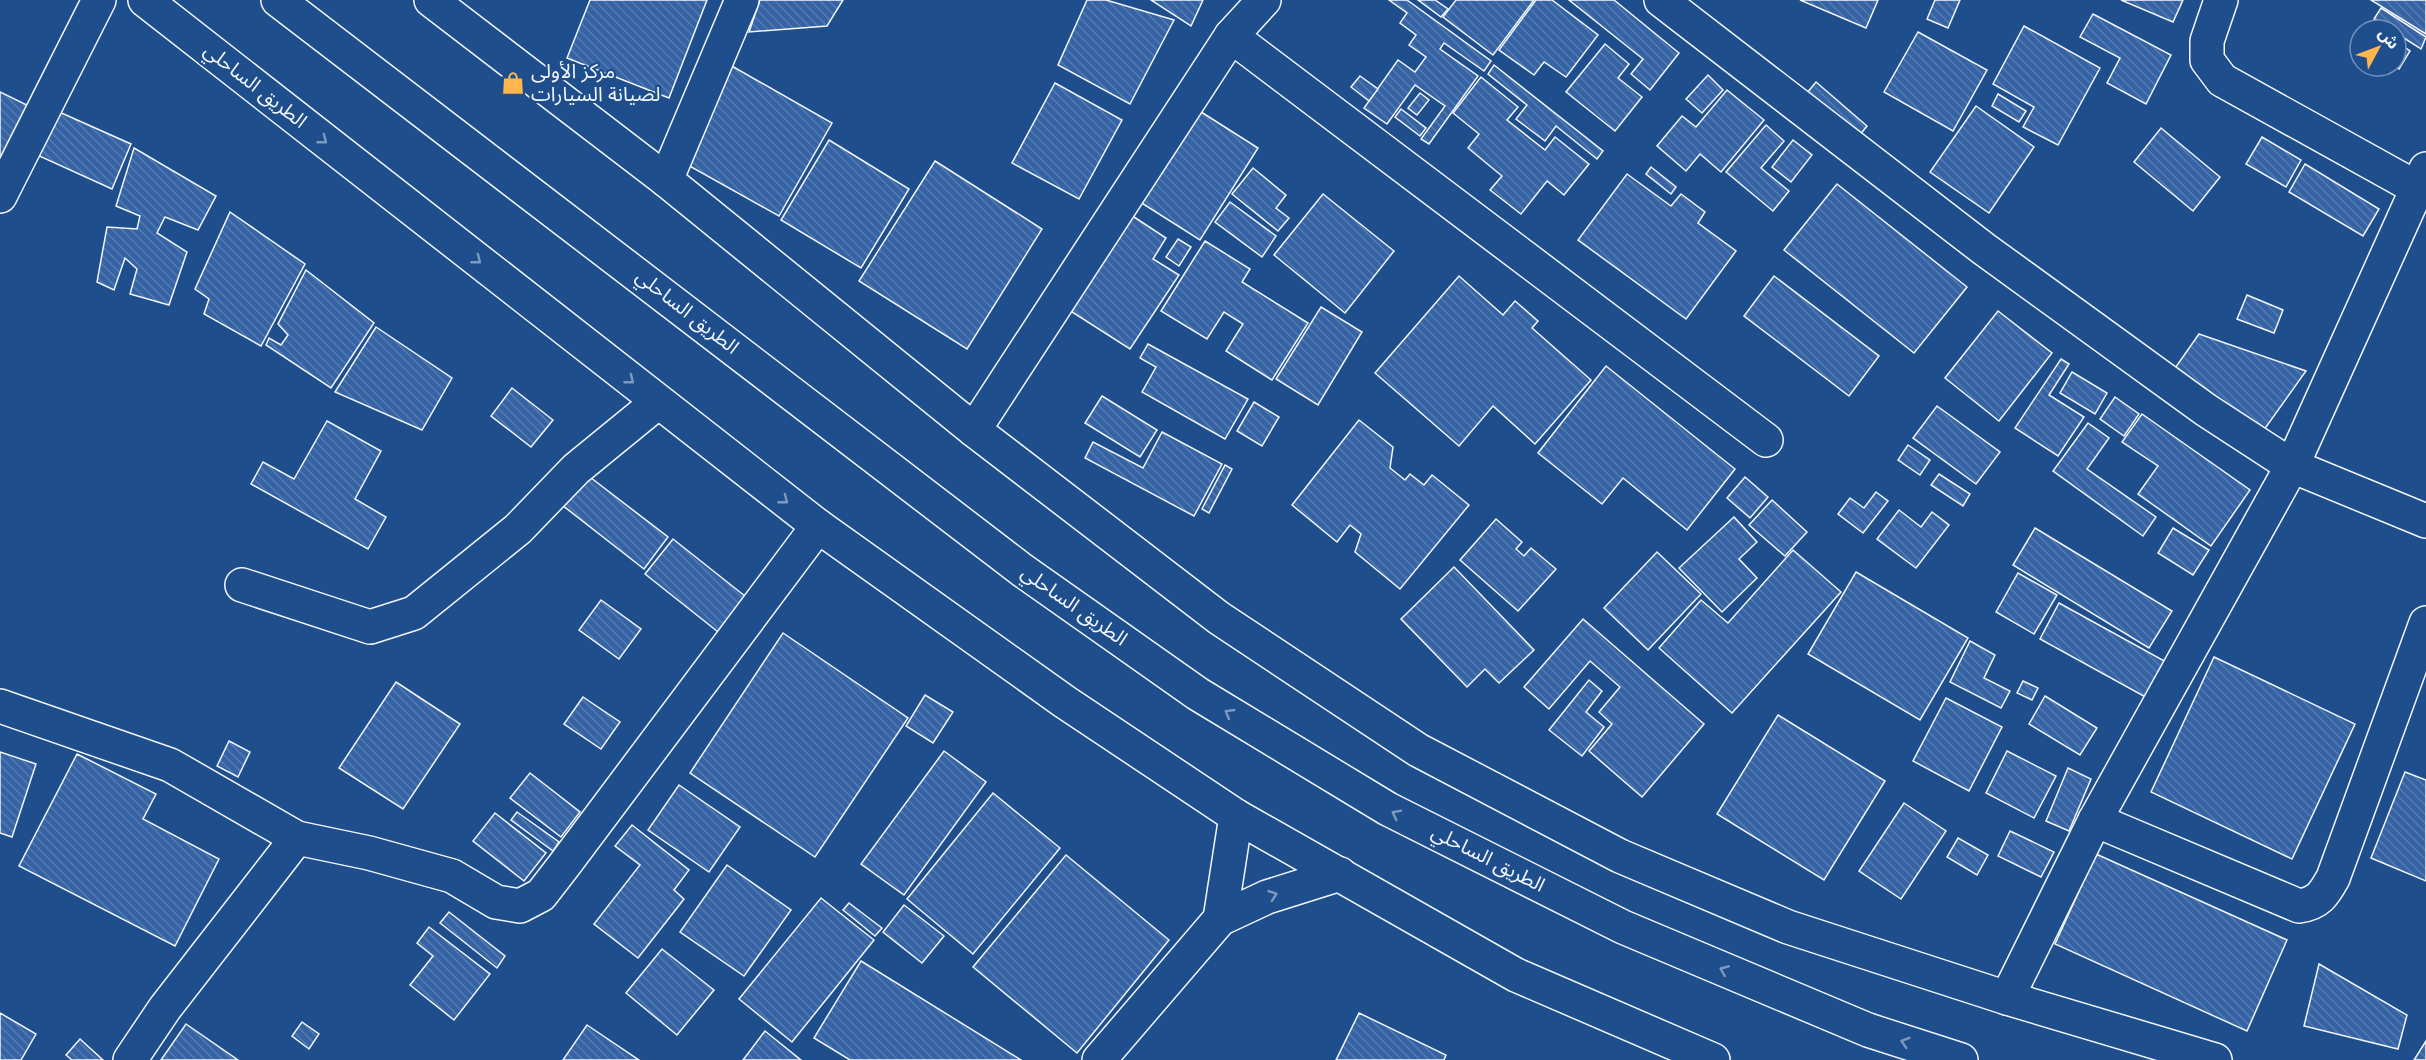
<svg xmlns="http://www.w3.org/2000/svg" width="2426" height="1060" font-family="Georgia,'Noto Sans Arabic',serif">
  <style>
    .building { fill: url(#building-back-hatch); stroke: #f2f6ff; stroke-width: 1.5 }
    .lines { fill: none; stroke-linecap: round; stroke-linejoin: round }
    .street-casing { stroke: #f2f6ff; stroke-width: 36 }
    .highway-casing { stroke: #f2f6ff; stroke-width: 36 }
    .street { stroke: #1f4e8c; stroke-width: 33 }
    .highway { stroke: #1f4e8c; stroke-width: 33 }
    .oneway { stroke: #7e9ac0 }
    .labels { text-anchor: middle; dominant-baseline: central; stroke-width: 4.5; stroke-linejoin: round; paint-order: stroke }
    .poi-label { font-size: 20px; fill: #f2f6ff; stroke: #1f4e8c; text-anchor: start }
    .street-label { font-size: 20px; fill: #f2f6ff; stroke: #1f4e8c }
  </style>
  <defs>
    <pattern id="building-back-hatch" width="6" height="6" patternUnits="userSpaceOnUse" patternTransform="scale(1.5)"><rect width="6" height="6" fill="#3563a3"/><path d="M-1 5l2 2M0 0l6 6M5-1l2 2" fill="none" stroke="#537ab1"/></pattern>
  </defs>
  <rect width="100%" height="100%" fill="#1f4e8c"/>
  <g class="building">
    <polygon points="590,0 707,0 669,98 567,58"/>
    <polygon points="760,0 843,0 827,26 749,32"/>
    <polygon points="1087,0 1106,0 1174,20 1130,104 1058,65"/>
    <polygon points="1151,0 1203,0 1191,26"/>
    <polygon points="1389,0 1407,0 1491,61 1484,71 1444,43 1440,49 1478,76 1429,144 1421,139 1445,106 1415,85 1387,124 1364,108 1398,60 1415,72 1426,57 1409,45 1416,35 1400,23 1407,13"/>
    <polygon points="1418,0 1435,0 1448,9 1441,17"/>
    <polygon points="1456,0 1534,0 1493,55 1443,17"/>
    <polygon points="1536,0 1552,0 1598,35 1566,77 1544,62 1534,75 1499,50"/>
    <polygon points="1569,0 1614,0 1679,53 1650,90 1631,74 1643,59"/>
    <polygon points="1800,0 1878,0 1866,28"/>
    <polygon points="1935,0 1960,0 1948,28 1927,19"/>
    <polygon points="2121,0 2183,0 2173,22"/>
    <polygon points="2371,0 2426,0 2426,34"/>
    <polygon points="2381,8 2426,37 2421,49 2396,33 2396,30 2374,19"/>
    <polygon points="2093,14 2171,55 2146,104 2107,83 2120,58 2080,37"/>
    <polygon points="2024,26 2100,68 2058,145 2023,127 2034,107 1993,84"/>
    <polygon points="1918,32 1987,70 1953,131 1884,92"/>
    <polygon points="2396,41 2410,51 2399,69 2394,66"/>
    <polygon points="1605,44 1629,64 1618,78 1642,97 1615,131 1566,92"/>
    <polygon points="730,65 832,123 779,216 677,159"/>
    <polygon points="1494,65 1603,151 1597,159 1556,126 1545,141 1516,119 1527,105 1488,74"/>
    <polygon points="1708,75 1723,90 1702,113 1686,99"/>
    <polygon points="1360,76 1378,89 1369,101 1351,87"/>
    <polygon points="1481,77 1518,107 1507,120 1545,150 1555,137 1589,164 1564,195 1547,181 1521,214 1490,190 1502,176 1468,148 1479,134 1453,113"/>
    <polygon points="1816,82 1867,126 1859,136 1807,93"/>
    <polygon points="1055,83 1122,120 1079,199 1012,163"/>
    <polygon points="1727,90 1764,120 1721,172 1700,154 1686,171 1657,146 1682,116 1696,127"/>
    <polygon points="0,92 35,109 0,180"/>
    <polygon points="1420,93 1429,100 1417,115 1408,108"/>
    <polygon points="1998,94 2026,111 2019,122 1992,106"/>
    <polygon points="1976,106 2034,147 1989,213 1930,172"/>
    <polygon points="1401,109 1426,128 1420,136 1395,117"/>
    <polygon points="1198,110 1258,148 1200,240 1140,202"/>
    <polygon points="57,111 131,144 112,189 37,155"/>
    <polygon points="1766,125 1784,141 1761,168 1789,191 1773,211 1726,172"/>
    <polygon points="2161,128 2220,177 2193,211 2134,162"/>
    <polygon points="2262,137 2301,160 2286,187 2246,164"/>
    <polygon points="829,140 909,189 861,268 781,220"/>
    <polygon points="1793,140 1812,155 1791,182 1772,167"/>
    <polygon points="134,148 216,196 198,230 165,217 157,233 187,252 169,305 130,294 137,269 125,258 114,290 97,282 107,227 137,229 140,216 116,206"/>
    <polygon points="935,161 1042,229 967,349 859,281"/>
    <polygon points="2305,164 2379,209 2363,236 2289,192"/>
    <polygon points="1651,167 1676,187 1671,194 1646,174"/>
    <polygon points="1253,168 1286,195 1276,208 1289,218 1278,231 1232,194"/>
    <polygon points="1627,174 1671,206 1681,194 1705,212 1698,223 1736,251 1686,319 1578,240"/>
    <polygon points="1837,184 1967,287 1914,353 1784,250"/>
    <polygon points="1323,194 1394,251 1345,313 1274,255"/>
    <polygon points="1230,202 1276,236 1262,257 1215,222"/>
    <polygon points="230,212 305,264 261,346 204,314 209,299 195,289"/>
    <polygon points="1131,215 1166,238 1153,259 1179,275 1130,349 1069,310"/>
    <polygon points="1178,239 1191,247 1179,266 1166,257"/>
    <polygon points="1205,241 1250,269 1242,282 1308,323 1272,380 1226,351 1243,324 1224,312 1207,339 1161,311"/>
    <polygon points="306,270 374,323 331,388 266,345 269,338 281,345 288,335 278,324"/>
    <polygon points="1459,276 1503,315 1515,301 1538,321 1532,328 1591,380 1535,444 1493,406 1459,446 1375,373"/>
    <polygon points="1774,276 1879,356 1849,396 1744,316"/>
    <polygon points="2247,295 2283,310 2274,333 2237,319"/>
    <polygon points="1321,307 1362,332 1318,405 1276,379"/>
    <polygon points="1998,311 2052,353 1999,421 1945,378"/>
    <polygon points="376,327 452,378 422,430 335,392"/>
    <polygon points="2199,334 2306,371 2261,434 2173,371"/>
    <polygon points="1148,344 1248,399 1225,439 1142,392 1156,367 1140,358"/>
    <polygon points="2061,359 2069,364 2049,395 2084,417 2058,456 2015,428"/>
    <polygon points="1606,366 1735,469 1687,530 1623,478 1602,504 1538,453"/>
    <polygon points="2072,372 2107,393 2095,414 2060,393"/>
    <polygon points="512,388 553,420 531,447 491,416"/>
    <polygon points="1102,396 1157,430 1140,457 1085,423"/>
    <polygon points="2115,397 2139,414 2124,436 2100,419"/>
    <polygon points="1254,402 1279,417 1262,446 1237,431"/>
    <polygon points="1937,406 2000,452 1976,484 1913,438"/>
    <polygon points="2142,414 2250,490 2211,546 2138,494 2158,466 2122,442"/>
    <polygon points="1359,420 1393,447 1390,468 1405,480 1410,474 1424,485 1432,475 1469,505 1400,589 1355,552 1361,534 1350,525 1337,542 1292,505"/>
    <polygon points="327,421 381,451 355,499 386,517 368,549 251,484 263,462 294,479"/>
    <polygon points="2088,423 2109,438 2087,469 2156,517 2143,536 2053,471"/>
    <polygon points="1162,432 1222,464 1194,516 1085,458 1093,442 1143,468"/>
    <polygon points="1908,445 1930,460 1920,475 1898,460"/>
    <polygon points="1225,465 1232,469 1209,513 1202,509"/>
    <polygon points="586,474 668,537 644,569 562,505"/>
    <polygon points="1939,474 1970,494 1963,506 1931,485"/>
    <polygon points="1745,477 1768,497 1750,518 1727,498"/>
    <polygon points="1876,492 1888,501 1863,533 1838,514 1850,498 1864,508"/>
    <polygon points="1772,500 1807,532 1785,556 1749,525"/>
    <polygon points="1899,510 1921,527 1932,512 1949,525 1916,568 1877,539"/>
    <polygon points="1734,517 1757,542 1739,559 1757,578 1722,612 1679,568"/>
    <polygon points="1496,519 1522,542 1516,549 1524,556 1531,548 1556,569 1518,611 1460,560"/>
    <polygon points="2035,528 2172,611 2149,648 2013,565"/>
    <polygon points="2173,528 2209,550 2193,575 2158,553"/>
    <polygon points="673,539 755,604 727,639 645,574"/>
    <polygon points="1793,550 1841,592 1732,713 1659,648 1701,600 1728,623"/>
    <polygon points="1657,552 1701,594 1648,650 1604,608"/>
    <polygon points="1454,567 1534,650 1499,683 1485,669 1467,687 1401,619"/>
    <polygon points="1856,572 1968,638 1920,720 1808,654"/>
    <polygon points="2018,573 2057,595 2034,634 1996,612"/>
    <polygon points="601,600 641,629 619,659 579,630"/>
    <polygon points="2059,603 2168,663 2149,699 2040,639"/>
    <polygon points="1583,619 1704,724 1642,797 1589,751 1612,724 1599,712 1620,687 1590,661 1549,709 1524,687"/>
    <polygon points="783,633 908,718 815,857 690,773"/>
    <polygon points="1970,641 1995,655 1984,678 2010,691 2001,708 1950,682"/>
    <polygon points="2214,657 2355,724 2292,859 2151,792"/>
    <polygon points="1589,680 1602,691 1586,712 1604,727 1582,756 1549,730"/>
    <polygon points="2023,681 2038,688 2032,700 2017,693"/>
    <polygon points="396,682 460,724 403,809 339,768"/>
    <polygon points="925,695 953,712 933,743 906,726"/>
    <polygon points="2045,696 2097,728 2080,755 2029,724"/>
    <polygon points="583,697 620,722 601,749 564,724"/>
    <polygon points="1946,698 2002,727 1969,791 1913,761"/>
    <polygon points="1778,715 1885,781 1824,880 1717,814"/>
    <polygon points="229,741 250,752 238,777 217,766"/>
    <polygon points="944,751 986,782 904,895 861,864"/>
    <polygon points="2007,751 2056,776 2034,818 1986,793"/>
    <polygon points="0,752 36,764 12,837 0,833"/>
    <polygon points="77,754 156,794 143,819 219,859 175,946 19,866"/>
    <polygon points="2068,768 2091,779 2069,831 2046,821"/>
    <polygon points="2405,772 2426,780 2426,881 2371,858"/>
    <polygon points="530,773 580,812 561,837 510,798"/>
    <polygon points="679,785 740,827 709,872 648,830"/>
    <polygon points="993,793 1060,848 973,954 907,899"/>
    <polygon points="1904,803 1946,831 1901,899 1859,871"/>
    <polygon points="517,812 559,842 553,851 511,820"/>
    <polygon points="495,813 546,853 524,881 473,841"/>
    <polygon points="632,825 689,870 674,890 684,899 638,958 594,924 640,865 615,846"/>
    <polygon points="2010,831 2054,852 2041,877 1998,856"/>
    <polygon points="1958,838 1988,855 1977,875 1947,857"/>
    <polygon points="2096,854 2287,940 2247,1031 2055,944"/>
    <polygon points="1066,855 1169,940 1077,1053 973,967"/>
    <polygon points="727,865 791,910 744,976 680,932"/>
    <polygon points="821,898 874,940 792,1042 739,999"/>
    <polygon points="849,903 882,928 875,936 843,910"/>
    <polygon points="904,905 944,936 922,963 883,932"/>
    <polygon points="449,912 505,956 497,968 440,923"/>
    <polygon points="429,927 490,974 454,1020 410,985 433,956 417,943"/>
    <polygon points="662,949 714,990 677,1035 626,993"/>
    <polygon points="861,961 1021,1060 850,1060 814,1038"/>
    <polygon points="2319,964 2407,1015 2398,1049 2304,1026"/>
    <polygon points="0,1013 36,1034 21,1060 0,1060"/>
    <polygon points="1359,1013 1446,1055 1444,1060 1336,1060"/>
    <polygon points="302,1022 319,1034 309,1049 292,1036"/>
    <polygon points="186,1024 238,1060 161,1060"/>
    <polygon points="587,1025 639,1060 563,1060"/>
    <polygon points="765,1031 801,1060 743,1060"/>
    <polygon points="80,1039 103,1060 72,1060 66,1055"/>
    <polygon points="2426,1041 2426,1060 2414,1060"/>
  </g>
  <g class="lines">
    <g class="street-casing">
      <g id="street">
        <polyline points="431,0 666,180 974,430 1219,618 1418,750 1620,856 1788,927 2007,998 2215,1060"/>
        <polyline points="1661,0 1984,249 2206,410 2292,466 2426,521"/>
        <polyline points="2221,0 2207,41 2207,60 2222,80 2415,187"/>
        <polyline points="1231,36 1766,440"/>
        <polyline points="666,180 742,0"/>
        <polyline points="0,196 99,0"/>
        <polyline points="974,430 1231,36 1264,0"/>
        <polyline points="242,585 370,627 414,613 518,529 576,469 658,402"/>
        <polyline points="0,706 170,765 297,838 369,853 452,876 496,902 520,906 541,895 565,864 818,526"/>
        <path d="M2095,820L2299,906C2319,903 2324,894 2333,878L2426,623"/>
        <polyline points="1220,919 1236,816"/>
        <polyline points="2007,998 2095,820 2292,466 2426,169"/>
        <polyline points="130,1060 165,1008 297,838"/>
        <polyline points="1099,1060 1220,919 1267,897 1340,874"/>
      </g>
    </g>
    <g class="highway-casing">
      <g id="highway">
        <polyline points="145,0 818,526 1065,702 1236,816 1516,975 1713,1060"/>
        <polyline points="278,0 1022,570 1198,694 1388,809 1623,927 1868,1030 1961,1060"/>
      </g>
    </g>
    <use href="#street" class="street"/>
    <use href="#highway" class="highway"/>
  </g>
  <defs><path id="oneway-chevron" d="M-2-3.5L2.5 0L-2 3.5" fill="none" stroke-width="1.6" stroke-linecap="round" stroke-linejoin="round" transform="scale(1.5)"/></defs>
  <g class="oneway">
    <use href="#oneway-chevron" transform="translate(323 140) rotate(38)"/>
    <use href="#oneway-chevron" transform="translate(477 260) rotate(38)"/>
    <use href="#oneway-chevron" transform="translate(630 380) rotate(38)"/>
    <use href="#oneway-chevron" transform="translate(784 500) rotate(38)"/>
    <use href="#oneway-chevron" transform="translate(1229 713) rotate(-149)"/>
    <use href="#oneway-chevron" transform="translate(1396 814) rotate(-153)"/>
    <use href="#oneway-chevron" transform="translate(1273 895) rotate(-19)"/>
    <use href="#oneway-chevron" transform="translate(1724 970) rotate(-157)"/>
    <use href="#oneway-chevron" transform="translate(1905 1042) rotate(-162)"/>
  </g>
  <defs>
    <g id="shop-bare" transform="scale(1.8)"><path d="M-5-2.5h2.3a2.7 3.5 0 0 1 5.4 0H5L5.5 6h-11ZM-1.5-2.5h3a1.5 2.3 0 0 0-3 0Z" fill="#ffb74d" stroke="#1f4e8c" stroke-width="2.5" paint-order="stroke"/></g>
  </defs>
  <g fill-rule="evenodd">
    <use href="#shop-bare" x="513" y="83"/>
  </g>
  <g class="labels">
    <g class="poi-label">
      <text x="531" y="72">مركز الأولى<tspan x="531" dy="23">لصيانة السيارات</tspan></text>
    </g>
    <g class="street-label">
      <text transform="translate(255 86) rotate(38)">الطريق الساحلي</text>
      <text transform="translate(687 312) rotate(38)">الطريق الساحلي</text>
      <text transform="translate(1074 606) rotate(35)">الطريق الساحلي</text>
      <text transform="translate(1488 859) rotate(27)">الطريق الساحلي</text>
    </g>
  </g>
  <g transform="translate(2378 48) rotate(49)"><circle r="28" fill="#1f4e8c" stroke="#7391ba" stroke-width="1.5"/>
  <path d="M0-4.5L10 22L0 15L-10 22Z" fill="#ffb74d"/>
  <text y="-9" font-size="16" font-weight="bold" text-anchor="middle" fill="#f2f6ff">ش</text>
  </g>
</svg>
